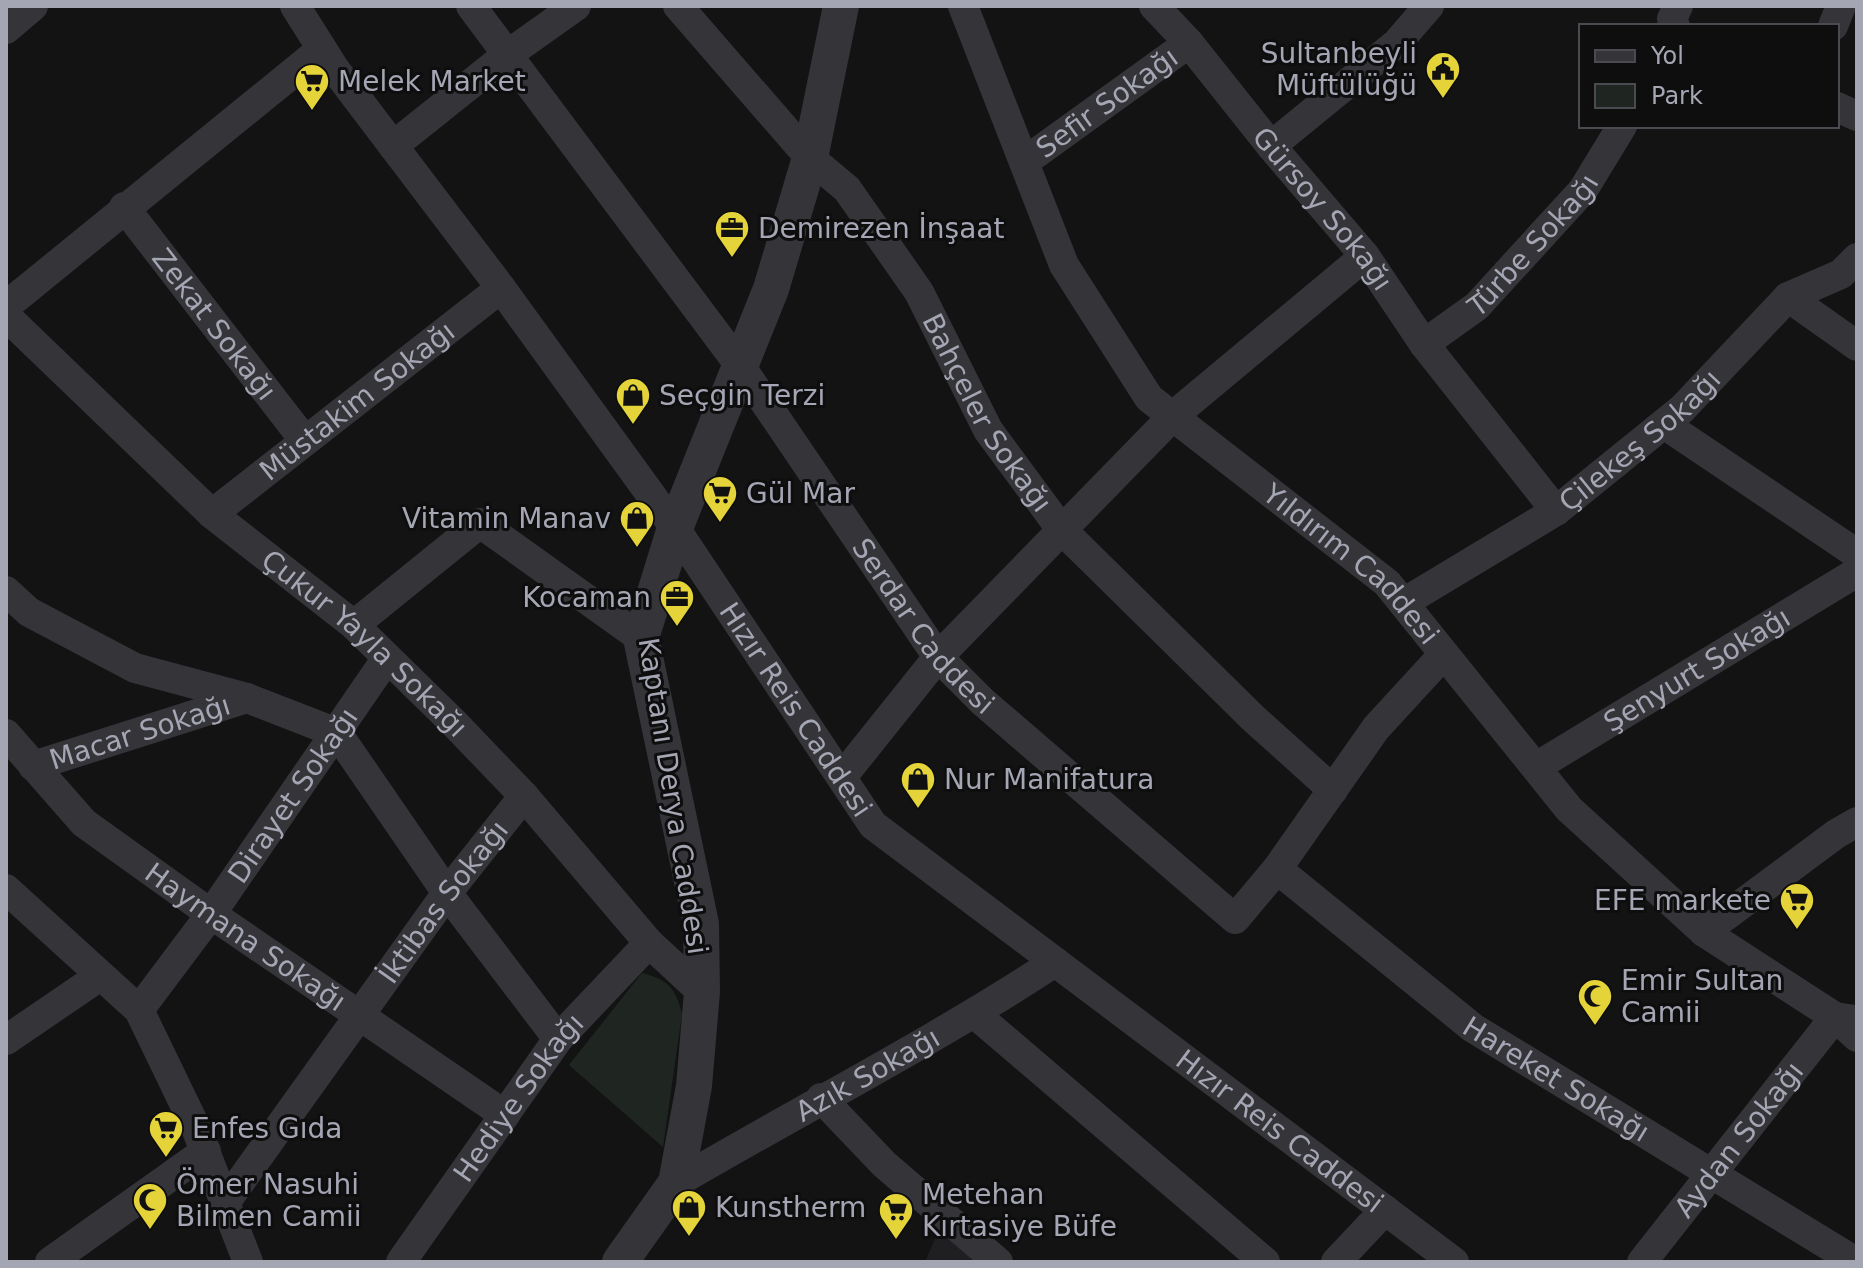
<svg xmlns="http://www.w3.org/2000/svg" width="1863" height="1268" font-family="'DejaVu Sans',sans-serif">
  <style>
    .built { fill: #1f1f21 }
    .green { fill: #1f2621 }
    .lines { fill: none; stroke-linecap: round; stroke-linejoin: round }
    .minor { stroke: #343439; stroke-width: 30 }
    .tertiary { stroke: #343439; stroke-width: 36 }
    .labels { text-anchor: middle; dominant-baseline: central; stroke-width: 6; stroke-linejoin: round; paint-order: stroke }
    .poi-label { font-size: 28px; fill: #a5a6b4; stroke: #0e0e0f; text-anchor: start }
    .street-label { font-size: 28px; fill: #a5a6b4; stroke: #0e0e0f }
  </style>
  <rect width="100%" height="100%" fill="#131314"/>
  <polygon class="built" points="941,1225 985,1262 925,1262"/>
  <path class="green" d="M642,973C668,980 675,987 682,1014L663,1147L569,1065Z"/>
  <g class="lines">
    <g class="minor">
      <path id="s1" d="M295,6L334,68L501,288L675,528L873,825L1454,1262"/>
      <path id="s2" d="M471,6L741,367L938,657L983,702L1235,919L1277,869L1376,728L1444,654"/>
      <path id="s3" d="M678,6L810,158L847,189L919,292L988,430L1061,529L1253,718L1333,790"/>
      <path id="s4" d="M963,6L1064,265L1149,398L1387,583L1569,809L1704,932L1835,1017L1857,1037"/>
      <path id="s5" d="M1154,6L1189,43L1271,146L1365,256L1424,344L1556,511"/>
      <polyline points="1675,26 1672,19 1678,6"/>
      <polyline points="1833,26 1841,6"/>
      <polyline points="6,29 33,6"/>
      <polyline points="1837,107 1857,116"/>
      <polyline points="393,146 507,55 576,6"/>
      <polyline points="1271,146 1397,43 1429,6"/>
      <path id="s6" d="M1024,162L1189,43"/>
      <path id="s7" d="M124,207L305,441"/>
      <polyline points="1788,297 1857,346"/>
      <polyline points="6,306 322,49"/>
      <path id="s8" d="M6,316L212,514L354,625L454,723L524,796L649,943L702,992"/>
      <path id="s9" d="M1424,344L1477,306L1583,190L1622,126"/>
      <polyline points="1664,424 1857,554"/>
      <path id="s10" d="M212,514L501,288"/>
      <polyline points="6,591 29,612 135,668 247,698 337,733 447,893 558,1039"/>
      <path id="s11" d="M1403,603L1556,511L1682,409L1788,297L1841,274L1857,258"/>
      <polyline points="354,625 480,523 641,638"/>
      <path id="s12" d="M6,734L84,823L211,914L505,1115"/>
      <path id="s13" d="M33,766L247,698"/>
      <path id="s14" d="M1536,767L1857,572"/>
      <polyline points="842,777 938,657 1173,416 1365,256"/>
      <path id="s15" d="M1277,869L1473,1028L1856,1262"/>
      <polyline points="6,889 139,1010 196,1128 248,1262"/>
      <polyline points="1704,932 1836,834 1857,822"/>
      <path id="s16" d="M139,1010L211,914L387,658"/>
      <polyline points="975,1014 1265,1262"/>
      <polyline points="6,1040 100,976"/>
      <polyline points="821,1098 884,1164 998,1262"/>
      <path id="s17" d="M676,1183C802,1109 933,1042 1055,962"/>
      <path id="s18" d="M225,1203L447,893L524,796"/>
      <polyline points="50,1262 206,1151"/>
      <path id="s19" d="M401,1262L558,1039L649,943"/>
      <polyline points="1336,1262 1385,1210"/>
      <path id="s20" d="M1642,1262L1835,1017L1855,1020"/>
    </g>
    <polyline class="tertiary" points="620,1262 676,1183 694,1086 702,992 701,924 641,638 675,528 771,289 810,158 841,6"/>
  </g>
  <defs>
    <g id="civic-pin" transform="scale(1.8)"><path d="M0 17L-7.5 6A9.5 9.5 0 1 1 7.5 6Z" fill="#e4d43a" stroke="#0e0e0f"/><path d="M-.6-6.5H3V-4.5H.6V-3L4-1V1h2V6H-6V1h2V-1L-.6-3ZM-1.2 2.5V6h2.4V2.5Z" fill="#111"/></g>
    <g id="supermarket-pin" transform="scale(1.8)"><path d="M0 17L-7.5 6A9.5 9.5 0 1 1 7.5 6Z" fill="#e4d43a" stroke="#0e0e0f"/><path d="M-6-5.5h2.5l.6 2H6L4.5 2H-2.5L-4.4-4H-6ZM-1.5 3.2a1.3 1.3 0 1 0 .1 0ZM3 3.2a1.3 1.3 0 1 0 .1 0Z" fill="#111"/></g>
    <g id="office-pin" transform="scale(1.8)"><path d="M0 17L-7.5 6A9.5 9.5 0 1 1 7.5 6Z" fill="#e4d43a" stroke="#0e0e0f"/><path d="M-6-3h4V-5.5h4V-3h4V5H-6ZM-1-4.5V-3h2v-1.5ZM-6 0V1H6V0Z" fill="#111"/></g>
    <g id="shop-pin" transform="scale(1.8)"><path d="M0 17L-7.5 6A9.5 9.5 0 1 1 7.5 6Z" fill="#e4d43a" stroke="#0e0e0f"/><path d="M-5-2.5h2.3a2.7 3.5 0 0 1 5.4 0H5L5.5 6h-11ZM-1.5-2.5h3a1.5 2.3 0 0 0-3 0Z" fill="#111"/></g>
    <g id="mosque-pin" transform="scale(1.8)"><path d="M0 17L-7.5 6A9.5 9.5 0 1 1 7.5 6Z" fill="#e4d43a" stroke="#0e0e0f"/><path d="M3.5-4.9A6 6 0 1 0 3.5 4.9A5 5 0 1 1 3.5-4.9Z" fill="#111"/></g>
  </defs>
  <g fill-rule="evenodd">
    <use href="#civic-pin" x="1443" y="69"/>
    <use href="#supermarket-pin" x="312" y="81"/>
    <use href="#office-pin" x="732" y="228"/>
    <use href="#shop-pin" x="633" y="395"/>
    <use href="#supermarket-pin" x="720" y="493"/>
    <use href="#shop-pin" x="637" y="518"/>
    <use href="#office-pin" x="677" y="597"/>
    <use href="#shop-pin" x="918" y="779"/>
    <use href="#supermarket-pin" x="1797" y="900"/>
    <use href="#mosque-pin" x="1595" y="996"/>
    <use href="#supermarket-pin" x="166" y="1128"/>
    <use href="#mosque-pin" x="150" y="1200"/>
    <use href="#shop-pin" x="689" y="1207"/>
    <use href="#supermarket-pin" x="896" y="1210"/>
  </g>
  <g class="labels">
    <g class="poi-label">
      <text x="1417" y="53" text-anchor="end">Sultanbeyli<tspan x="1417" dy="32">Müftülüğü</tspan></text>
      <text x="338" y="81">Melek Market</text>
      <text x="758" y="228">Demirezen İnşaat</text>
      <text x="659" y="395">Seçgin Terzi</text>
      <text x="746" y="493">Gül Mar</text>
      <text x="611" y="518" text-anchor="end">Vitamin Manav</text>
      <text x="651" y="597" text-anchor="end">Kocaman</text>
      <text x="944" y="779">Nur Manifatura</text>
      <text x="1771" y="900" text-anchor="end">EFE markete</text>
      <text x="1621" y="980">Emir Sultan<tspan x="1621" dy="32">Camii</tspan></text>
      <text x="192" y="1128">Enfes Gıda</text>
      <text x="176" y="1184">Ömer Nasuhi<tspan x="176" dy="32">Bilmen Camii</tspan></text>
      <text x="922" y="1194">Metehan<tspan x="922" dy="32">Kırtasiye Büfe</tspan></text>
      <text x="715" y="1207">Kunstherm</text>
    </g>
    <g class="street-label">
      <text stroke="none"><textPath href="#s6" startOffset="102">Sefir Sokağı</textPath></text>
      <text stroke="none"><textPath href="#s5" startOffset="264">Gürsoy Sokağı</textPath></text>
      <text stroke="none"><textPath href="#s9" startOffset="148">Türbe Sokağı</textPath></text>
      <text stroke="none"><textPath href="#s7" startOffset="148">Zekat Sokağı</textPath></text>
      <text stroke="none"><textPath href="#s10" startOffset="184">Müstakim Sokağı</textPath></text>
      <text stroke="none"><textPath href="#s3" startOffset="514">Bahçeler Sokağı</textPath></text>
      <text stroke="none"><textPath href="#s11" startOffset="288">Çilekeş Sokağı</textPath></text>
      <text stroke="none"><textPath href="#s4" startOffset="698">Yıldırım Caddesi</textPath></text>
      <text stroke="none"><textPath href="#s2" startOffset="768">Serdar Caddesi</textPath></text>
      <text stroke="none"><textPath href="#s8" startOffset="486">Çukur Yayla Sokağı</textPath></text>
      <text stroke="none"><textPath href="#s14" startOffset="188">Şenyurt Sokağı</textPath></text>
      <text stroke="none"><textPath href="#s1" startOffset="864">Hızır Reis Caddesi</textPath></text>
      <text stroke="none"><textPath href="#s13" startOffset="112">Macar Sokağı</textPath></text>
      <text stroke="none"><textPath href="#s16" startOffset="264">Dirayet Sokağı</textPath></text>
      <text transform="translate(673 796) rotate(81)">Kaptanı Derya Caddesi</text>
      <text stroke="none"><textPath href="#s18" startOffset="372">İktibas Sokağı</textPath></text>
      <text stroke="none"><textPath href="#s12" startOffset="316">Haymana Sokağı</textPath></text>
      <text stroke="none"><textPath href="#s17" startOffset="220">Azık Sokağı</textPath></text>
      <text stroke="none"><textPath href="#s15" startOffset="350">Hareket Sokağı</textPath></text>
      <text stroke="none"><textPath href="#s19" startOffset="202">Hediye Sokağı</textPath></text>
      <text stroke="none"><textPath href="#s1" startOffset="1512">Hızır Reis Caddesi</textPath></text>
      <text stroke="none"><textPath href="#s20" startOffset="156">Aydan Sokağı</textPath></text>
    </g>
  </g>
  <rect width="1863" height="1268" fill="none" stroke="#a5a6b4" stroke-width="16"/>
  <rect x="1579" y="24" width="260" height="104" fill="#0e0e0f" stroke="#4a4b51" stroke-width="2"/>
  <rect x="1595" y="50" width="40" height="12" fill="#343439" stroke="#4a4b51" stroke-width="2"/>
  <text x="1651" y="64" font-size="24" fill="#a5a6b4">Yol</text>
  <rect x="1595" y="84" width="40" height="24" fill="#1f2621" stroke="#4a4b51" stroke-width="2"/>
  <text x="1651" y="104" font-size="24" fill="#a5a6b4">Park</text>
</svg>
